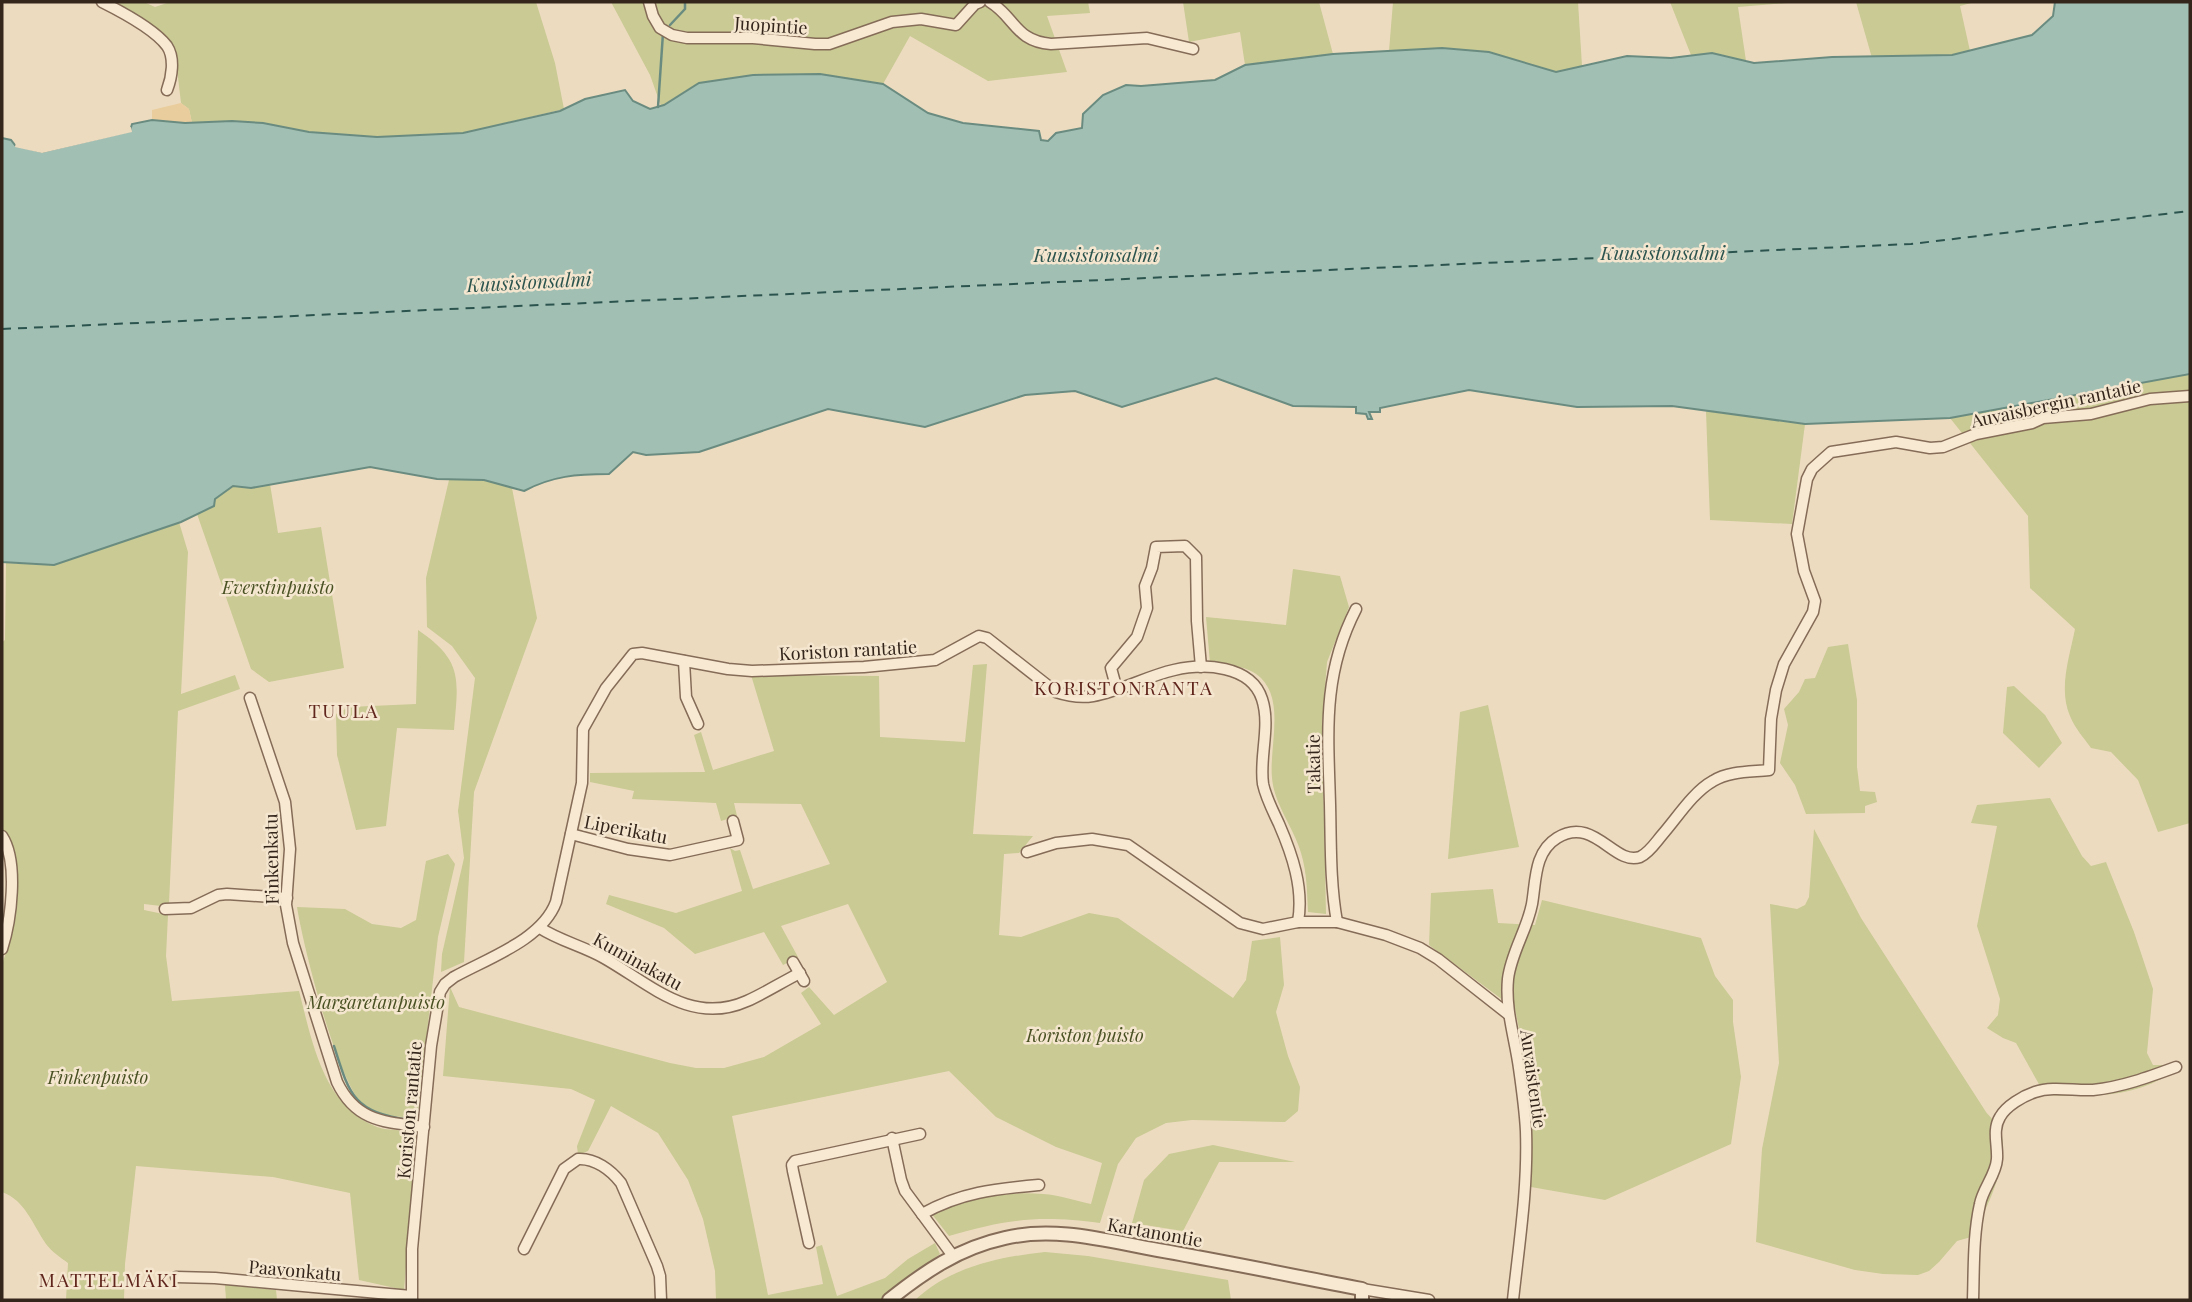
<svg xmlns="http://www.w3.org/2000/svg" width="2192" height="1302" font-family="'Playfair Display',serif">
  <style>
    .green { fill: #c9ca94 }
    .sand { fill: #e9cd9c }
    .water { fill: #a2bfb4; stroke: #6a8c80; stroke-width: 2 }
    .pier { fill: #eddbbf }
    .lines { fill: none; stroke-linecap: round; stroke-linejoin: round }
    .stream { stroke: #6a8c80; stroke-width: 2.5 }
    .ferry { stroke: #2c544e; stroke-width: 2; stroke-dasharray: 9 7; stroke-linecap: butt }
    .minor-casing { stroke: #856c58; stroke-width: 13 }
    .tertiary-casing { stroke: #856c58; stroke-width: 16 }
    .minor { stroke: #f8e9d2; stroke-width: 10 }
    .tertiary { stroke: #f8e9d2; stroke-width: 12 }
    .labels { text-anchor: middle; dominant-baseline: central; stroke-width: 5; stroke-linejoin: round; paint-order: stroke }
    .street-label { font-size: 18px; fill: #35261c; stroke: #f4e6cf }
    .park-label { font-size: 18px; font-style: italic; fill: #495123; stroke: #f4e6cf }
    .water-label { font-size: 19px; font-style: italic; fill: #2c544e; stroke: #f4e6cf }
    .neighbourhood-label { font-size: 19px; letter-spacing: 2px; fill: #60251c; stroke: #f4e6cf }
  </style>
  <rect width="100%" height="100%" fill="#eddbbf"/>
  <g class="green">
    <polygon points="117,2 144,2 155,7 170,2 536,2 555,63 564,109 463,133 427,136 377,137 309,132 263,123 192,123 189,109 181,103 176,60 169,41"/>
    <polygon points="611,2 1088,2 1090,13 1047,16 1067,72 988,81 910,36 883,84 820,74 753,75 699,83 661,106 650,75"/>
    <polygon points="1183,2 1319,2 1333,54 1245,65 1240,32 1189,42"/>
    <polygon points="1393,2 1578,2 1582,66 1556,72 1489,52 1442,48 1389,51"/>
    <polygon points="1670,2 1800,2 1738,7 1746,61 1712,53 1691,55"/>
    <polygon points="1856,2 1975,2 1960,6 1970,51 1952,55 1872,58"/>
    <path d="M2190,374V823L2158,832L2138,780L2111,752L2091,748C2084,738 2074,727 2070,716C2058,689 2070,655 2075,629L2030,588L2028,516L1950,418Z"/>
    <polygon points="1706,411 1805,424 1792,524 1710,520"/>
    <polygon points="449,480 484,480 512,488 537,618 474,792 464,962 441,972 442,954 464,858 458,811 475,678 452,646 427,627 426,578"/>
    <polygon points="270,484 278,533 321,527 344,668 269,682 251,669 197,514 214,506 215,499 233,486 251,488"/>
    <path d="M179,522L188,552L181,694L235,675L240,689L178,711L169,903L161,906L144,904V910L168,915L166,956L172,1001L299,991C312,1041 323,1106 377,1127C390,1132 409,1127 417,1139L404,1290L359,1280L350,1193L273,1177L136,1166L125,1264L124,1300H66L68,1263C60,1257 52,1252 46,1244C33,1225 25,1200 2,1192V964L9,944L13,911L10,846L2,829V642L5,640L6,563L54,565Z"/>
    <path d="M1293,569L1340,576L1349,607L1327,662L1322,726L1326,914L1308,912C1307,892 1307,872 1301,853C1294,828 1274,804 1272,778C1269,747 1285,702 1261,678C1248,665 1227,665 1210,663L1206,617L1286,625Z"/>
    <path d="M418,630C464,661 458,680 454,730L397,728L386,826L356,830L337,755L336,714L349,707L416,704Z"/>
    <polygon points="1848,644 1857,700 1857,767 1860,791 1875,792 1877,802 1865,806 1865,813 1806,814 1795,785 1780,763 1788,725 1784,709 1799,692 1805,679 1815,678 1828,647"/>
    <path d="M987,664L973,834L1033,836L1019,853L1004,854L999,935L1021,937L1089,913L1118,918L1233,998L1246,980L1252,941L1280,937L1284,985L1276,1012L1288,1056L1300,1087L1298,1111L1285,1122L1192,1120L1166,1123L1136,1138L1118,1164L1100,1223C1040,1215 1006,1219 949,1236L931,1213C967,1199 1004,1191 1043,1194C1059,1195 1076,1201 1091,1204L1102,1163L1056,1147L996,1117L949,1071L732,1116L768,1295L823,1284L816,1247L822,1245L837,1296L885,1278L908,1259L935,1243L940,1254L880,1300H716L715,1271L703,1219L688,1180L658,1133L611,1106L588,1151L578,1155L577,1146L595,1100L571,1089L443,1076L450,987L459,1007L670,1063L696,1068H724L764,1057L821,1024L801,993L809,987L834,1015L887,982L848,904L781,926L798,957L783,965L764,932L695,954L664,928L606,904L609,895L676,913L742,891L730,848L735,851L740,850L753,889L830,864L801,804L734,803L737,816L721,821L716,803L632,799L634,791L590,782V773L705,772L694,735L701,732L713,770L774,751L751,675L879,676L880,737L965,742L973,665Z"/>
    <polygon points="2014,686 2045,715 2062,743 2039,768 2003,733 2007,687"/>
    <polygon points="1488,705 1519,847 1448,859 1460,712"/>
    <path d="M2050,798L2082,856L2091,866L2106,862L2134,932L2153,989L2147,1053L2153,1065H2164L2161,1079C2125,1098 2085,1097 2045,1095L2016,1043L2003,1038L1987,1028L1998,1015L2000,999L1977,926L1997,826L1971,823L1977,805Z"/>
    <path d="M1814,829L1861,918L1986,1112C1990,1117 1997,1123 2000,1129C2012,1158 1986,1212 1971,1237L1957,1241L1939,1262L1929,1271L1918,1275L1883,1274L1855,1270L1756,1242L1762,1149L1779,1063L1770,904L1797,909L1805,905L1809,897Z"/>
    <path d="M448,854L455,864L438,937L418,1110L415,1117C401,1117 379,1117 367,1109C338,1088 303,945 297,907L345,909L372,924L401,928L416,920L426,861Z"/>
    <polygon points="1493,889 1498,923 1535,925 1542,900 1701,938 1715,976 1733,1000 1733,1022 1741,1077 1731,1144 1605,1200 1531,1187 1533,1096 1515,1009 1429,945 1431,893"/>
    <polygon points="1213,1145 1295,1162 1219,1162 1183,1231 1132,1223 1144,1180 1169,1154"/>
    <path d="M1045,1252L1088,1256L1228,1280L1231,1300H915C950,1267 999,1257 1045,1252Z"/>
    <polygon points="225,1285 276,1290 277,1300 226,1300"/>
  </g>
  <polygon class="sand" points="181,103 189,109 192,123 163,122 152,120 152,110"/>
  <path class="water" d="M2055,2H2190V374L1950,418L1805,424L1672,406L1577,407L1469,390L1380,408V412H1369L1372,419H1368L1366,414L1356,413V407L1293,406L1216,378L1122,407L1075,391L1025,395L925,427L828,409L699,452L646,455L633,452L609,474C577,474 552,476 524,491L484,480L437,479L370,467L251,488L233,486L215,499L214,506L181,522L54,565L2,562V138L11,140L15,145L42,152L130,131L132,124L152,120L185,123L232,121L263,123L309,132L377,137L463,133L560,111L585,99L625,90L633,101L650,109L664,105L699,83L753,75L820,74L883,84L928,113L963,123L1039,131L1041,140L1048,141L1056,133L1082,128L1083,114L1103,95L1126,85L1141,86L1215,80L1245,65L1333,54L1442,48L1489,52L1556,72L1627,56L1671,58L1712,53L1754,63L1832,57L1952,55L2032,35L2053,16Z"/>
  <polygon class="pier" points="131,127 132,132 42,153 15,147 16,142 42,148"/>
  <g class="lines">
    <g class="stream">
      <polyline points="670,25 685,9 685,2"/>
      <polyline points="658,107 663,33"/>
      <path d="M334,1046C350,1097 354,1112 410,1120"/>
    </g>
    <polyline class="ferry" points="2,329 1911,244 2190,211"/>
    <g class="minor-casing">
      <g id="minor">
        <path d="M102,2C120,11 155,30 167,46C175,58 172,77 167,90"/>
        <polyline points="649,2 653,16 660,28 672,35 687,38 753,38 815,44 829,44 892,22 921,19 956,25 975,4 980,2"/>
        <path d="M990,2C1015,17 1015,41 1051,44L1147,38L1193,49"/>
        <polyline points="684,661 686,697 698,724"/>
        <polyline points="1117,690 1111,668 1137,637 1147,608 1145,586 1152,568 1156,547 1185,546 1196,557 1197,621 1201,667"/>
        <path d="M250,698L285,802L290,849L286,905L293,943L337,1082C356,1122 385,1122 424,1127"/>
        <polyline points="571,834 628,849 670,855 738,840 733,821"/>
        <path d="M2,836C19,862 11,921 2,949"/>
        <polyline points="1027,852 1056,843 1092,839 1128,845 1240,923 1263,929 1298,922 1337,922 1386,935 1420,948 1438,959 1508,1014"/>
        <polyline points="165,909 191,908 218,895 227,894 287,898"/>
        <path d="M1337,922C1330,883 1331,844 1330,804C1328,733 1322,675 1356,609"/>
        <path d="M540,928C560,941 583,946 604,958C650,984 691,1026 747,1001C765,993 782,982 800,973"/>
        <polyline points="793,962 804,981"/>
        <polyline points="892,1138 901,1180 905,1191 953,1256"/>
        <path d="M922,1214C961,1192 995,1189 1039,1185"/>
        <polyline points="809,1243 793,1171 792,1165 795,1161 920,1134"/>
        <path d="M524,1249L564,1169L578,1159C595,1158 611,1170 621,1183L657,1266L660,1276L661,1300"/>
        <polyline points="176,1277 215,1278 411,1296"/>
        <polyline points="1362,1289 1429,1300"/>
        <path d="M412,1300V1249L431,1046L440,992L445,984L454,977C488,958 542,940 556,902L582,783L583,729L606,688L633,654L642,653L728,669L752,671L864,667L935,660L979,636L987,638L1056,692C1068,696 1081,698 1093,696C1121,691 1147,676 1174,670C1204,663 1251,665 1262,699C1271,726 1259,757 1263,784C1266,798 1273,811 1279,824C1292,854 1304,888 1298,922"/>
        <path d="M1513,1300C1519,1244 1528,1188 1526,1131C1525,1111 1522,1089 1519,1068C1515,1038 1505,1010 1508,979C1511,953 1527,930 1532,904C1536,881 1534,852 1557,838C1594,815 1614,866 1640,857C1649,853 1656,842 1662,835C1677,818 1693,792 1713,781C1729,771 1751,772 1769,770L1771,719L1776,690L1784,664L1813,612L1815,601L1804,571L1797,534L1807,479L1812,469L1822,460L1831,452L1896,442L1930,448L1943,447L1976,434L2032,423L2043,418L2091,414L2150,399L2190,396"/>
        <path d="M1973,1300C1974,1269 1973,1235 1980,1204C1983,1188 1996,1175 1997,1159C1998,1145 1992,1130 2000,1117C2006,1106 2023,1096 2035,1092C2053,1086 2074,1091 2093,1090C2122,1087 2149,1077 2176,1067"/>
      </g>
    </g>
    <g class="tertiary-casing">
      <path id="tertiary" d="M889,1300C924,1272 959,1248 1005,1238C1056,1226 1107,1241 1158,1250C1226,1262 1294,1276 1362,1289V1300"/>
    </g>
    <use href="#minor" class="minor"/>
    <use href="#tertiary" class="tertiary"/>
  </g>
  <g class="labels">
    <g class="street-label">
      <text transform="translate(771 25) rotate(4)">Juopintie</text>
      <text transform="translate(2056 403) rotate(-12)">Auvaisbergin rantatie</text>
      <text transform="translate(848 650) rotate(-3)">Koriston rantatie</text>
      <text transform="translate(1313 764) rotate(-91)">Takatie</text>
      <text transform="translate(626 829) rotate(11)">Liperikatu</text>
      <text transform="translate(271 859) rotate(-91)">Finkenkatu</text>
      <text transform="translate(638 961) rotate(29)">Kuminakatu</text>
      <text transform="translate(1534 1079) rotate(82)">Auvaistentie</text>
      <text transform="translate(409 1110) rotate(-85)">Koriston rantatie</text>
      <text transform="translate(1155 1232) rotate(10)">Kartanontie</text>
      <text transform="translate(295 1270) rotate(5)">Paavonkatu</text>
    </g>
    <g class="park-label">
      <text x="278" y="587">Everstinpuisto</text>
      <text x="376" y="1002">Margaretanpuisto</text>
      <text x="1085" y="1035">Koriston puisto</text>
      <text x="98" y="1077">Finkenpuisto</text>
    </g>
    <g class="water-label">
      <text x="1663" y="252">Kuusistonsalmi</text>
      <text x="1096" y="254">Kuusistonsalmi</text>
      <text transform="translate(529 281) rotate(-3)">Kuusistonsalmi</text>
    </g>
    <g class="neighbourhood-label">
      <text x="1124" y="687">KORISTONRANTA</text>
      <text x="344" y="710">TUULA</text>
      <text x="109" y="1279">MATTELMÄKI</text>
    </g>
  </g>
  <rect width="2192" height="1302" fill="none" stroke="#35261c" stroke-width="7"/>
</svg>
